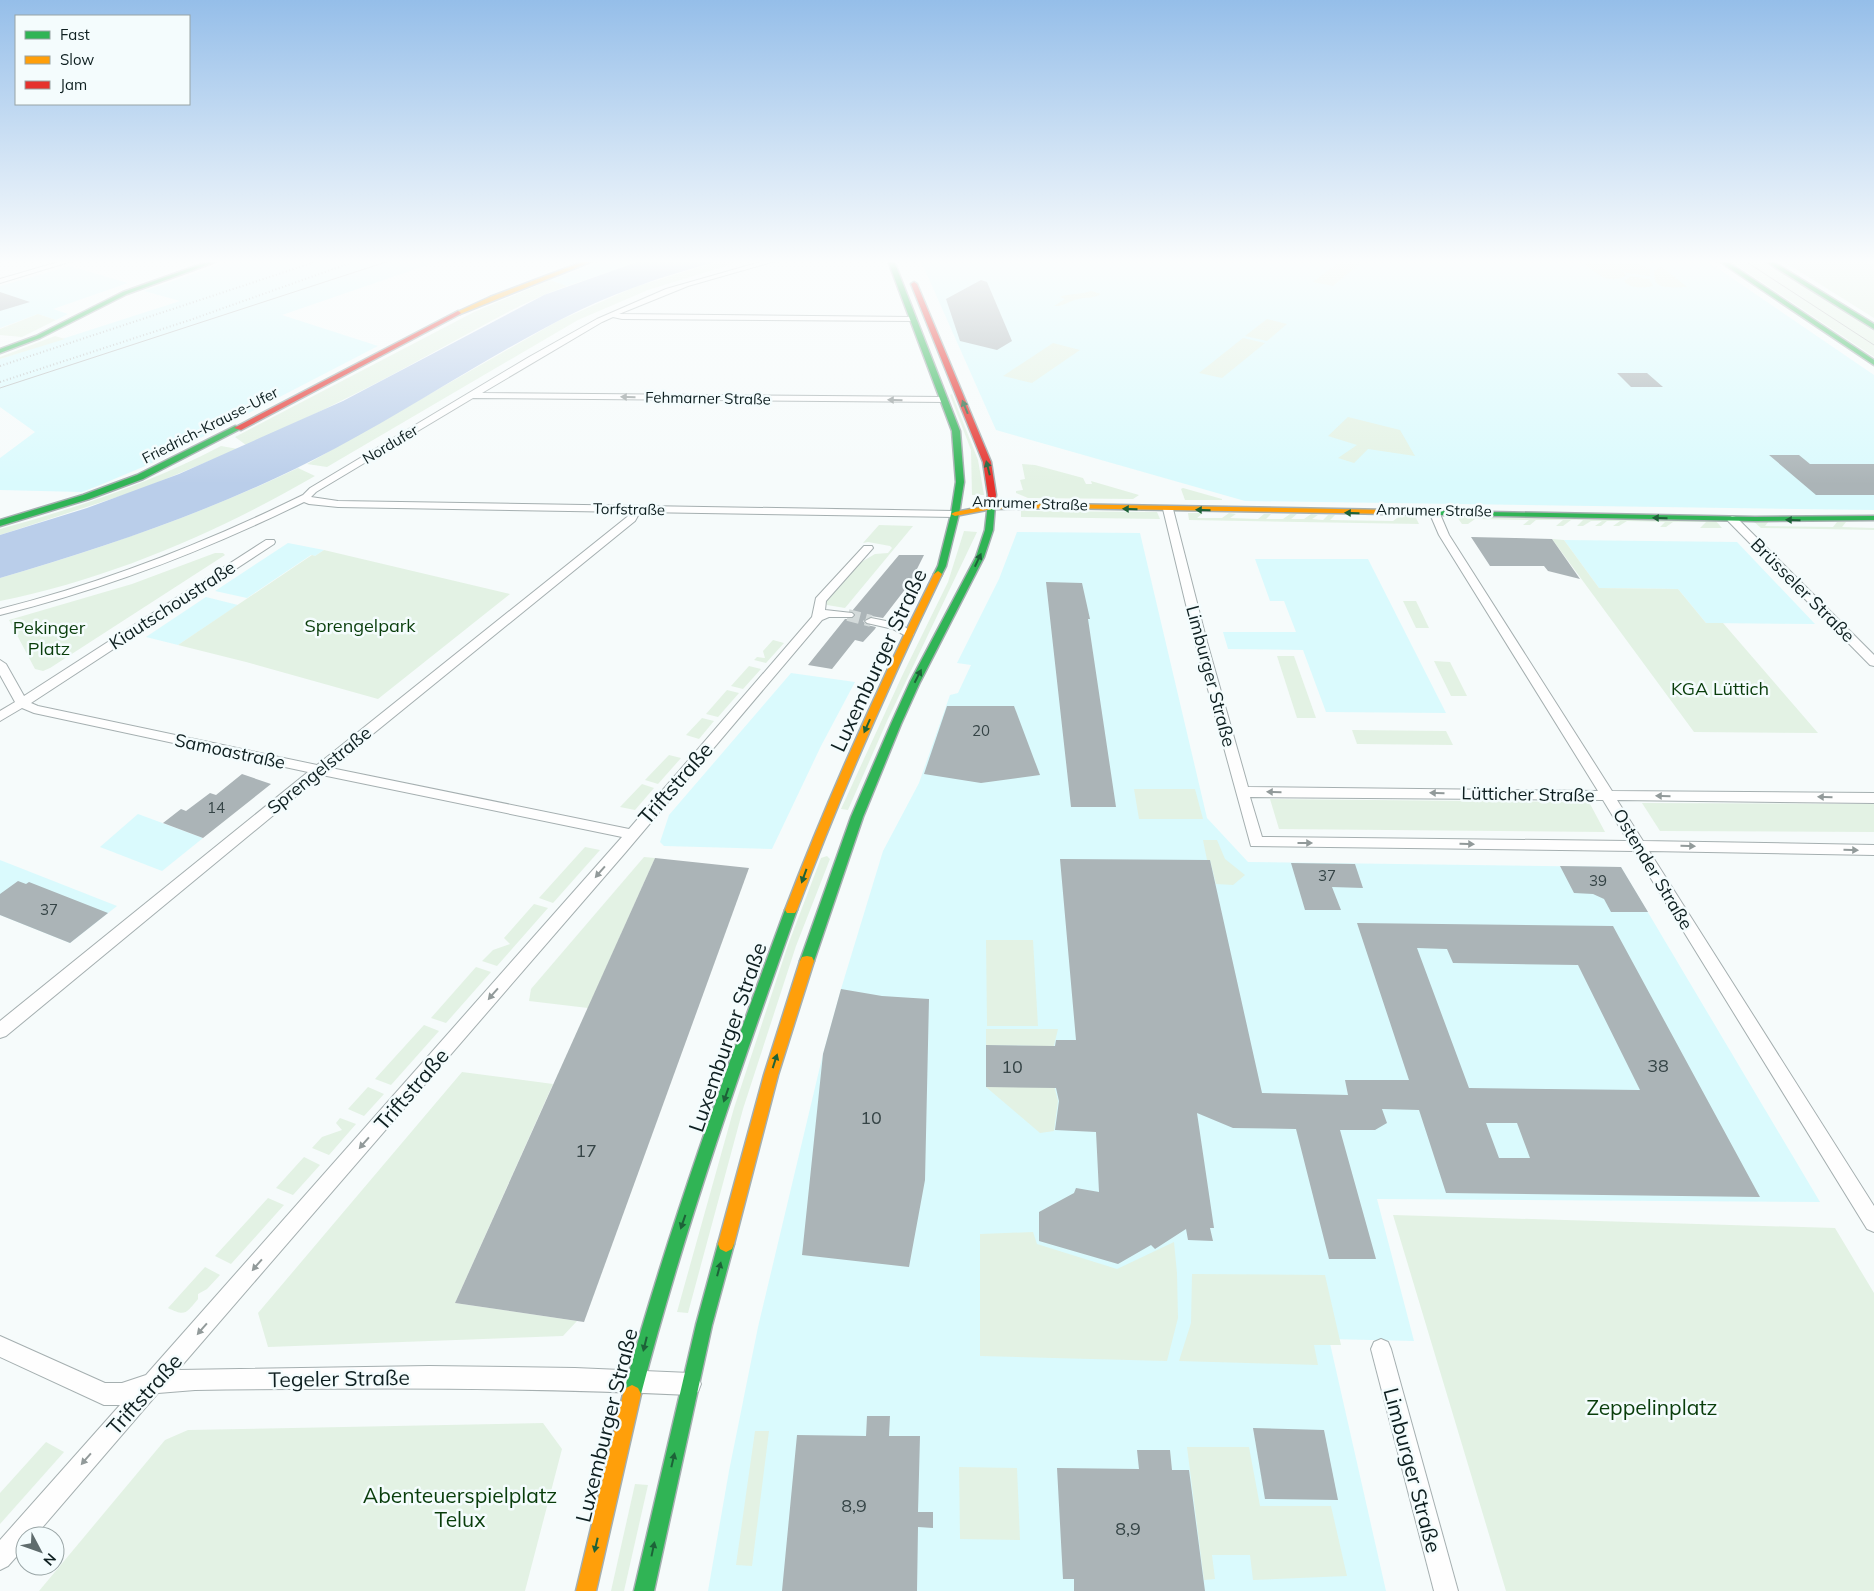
<svg xmlns="http://www.w3.org/2000/svg" width="1874" height="1591" font-family="Mulish,sans-serif">
  <style>
    .built { fill: #dafafd }
    .green { fill: #e3f2e4 }
    .water { fill: #baceea }
    .building { fill: #abb4b7; fill-rule: evenodd }
    .lines { fill: none; stroke-linecap: round; stroke-linejoin: round }
    .street-tunnel { stroke: #d3dada; stroke-width: 12; stroke-dasharray: 12 6; stroke-linecap: butt }
    .street-casing { stroke: #a5afb0; stroke-width: 2 }
    .fast-casing { stroke: #a5afb0; stroke-width: 3 }
    .slow-casing { stroke: #a5afb0; stroke-width: 3 }
    .jam-casing { stroke: #a5afb0; stroke-width: 3 }
    .street { fill: #fefefe; fill-rule: evenodd }
    .fast { fill: #30b455; fill-rule: evenodd }
    .slow { fill: #ff9f0a; fill-rule: evenodd }
    .jam { fill: #e5322d; fill-rule: evenodd }
    .tram { stroke: #b7baba; stroke-width: 1 }
    .rail { stroke: #b7baba; stroke-width: 2; stroke-dasharray: 1 2.5; stroke-linecap: butt }
    .oneway { fill: #929a9a }
    .oneway2 { fill: #1d6238 }
    .labels { text-anchor: middle; dominant-baseline: central; stroke-width: 5; stroke-linejoin: round; paint-order: stroke }
    .far-street-label { font-size: 15px; fill: #0e1f20; stroke: #f4fcfd }
    .number-label { font-size: 15px; fill: #354446 }
    .street-label { font-size: 18px; fill: #0e1f20; stroke: #f4fcfd }
    .park-label { font-size: 18px; fill: #093d0b; stroke: #f4fcfd }
    .near-number-label { font-size: 18px; fill: #354446 }
    .near-street-label { font-size: 21px; fill: #0e1f20; stroke: #f4fcfd }
    .near-park-label { font-size: 21px; fill: #093d0b; stroke: #f4fcfd }
  </style>
  <rect width="100%" height="100%" fill="#f6fbfb"/>
  <g class="built">
    <polygon points="230,261 439,261 282,315 378,346 150,464 100,485 82,492 0,490 0,458 35,432 0,407 0,359 180,301 144,291"/>
    <polygon points="605,261 640,261 567,286 550,280"/>
    <polygon points="921,261 1707,261 1874,375 1874,510 1245,501 996,430"/>
    <polygon points="70,266 128,283 53,309 68,314 56,320 38,314 0,328 0,286"/>
    <polygon points="1017,532 1140,533 1207,818 1248,862 1621,867 1820,1202 1377,1199 1414,1341 1329,1339 1386,1591 708,1591 729,1471 758,1327 823,1054 841,989 883,851 919,783 950,695 958,693 971,665 957,663 999,579"/>
    <polygon points="1564,540 1737,542 1815,624 1706,623 1678,589 1599,588"/>
    <polygon points="288,543 324,550 315,556 311,555 247,598 215,591"/>
    <polygon points="1255,559 1368,559 1446,713 1326,712 1303,650 1228,649 1223,632 1296,632 1284,601 1270,601"/>
    <polygon points="206,597 238,605 178,645 146,637"/>
    <polygon points="791,673 855,682 821,746 772,849 664,846 660,842 669,815"/>
    <polygon points="138,814 203,838 162,871 100,847"/>
    <polygon points="0,860 117,906 70,943 0,915"/>
  </g>
  <g class="green">
    <polygon points="720,261 742,261 648,290 578,320 327,467 307,464 558,321 635,287"/>
    <polygon points="1340,261 1361,263 1333,286 1313,282"/>
    <polygon points="1730,261 1763,261 1874,331 1874,357"/>
    <polygon points="1782,261 1874,261 1874,318 1786,263 1794,263"/>
    <path d="M1585,264H1613L1627,275C1608,285 1600,276 1585,264Z"/>
    <polygon points="1614,264 1639,264 1650,268 1650,276 1626,273"/>
    <path d="M1660,267H1662L1687,287C1679,287 1657,290 1655,280C1654,277 1655,274 1654,271Z"/>
    <path d="M1631,276L1649,279L1653,286C1644,288 1630,289 1624,281Z"/>
    <path d="M550,280L567,286C523,301 476,330 434,352C373,386 311,417 246,445L235,437L474,312Z"/>
    <path d="M1091,291L1101,294C1093,299 1086,297 1078,299C1069,301 1063,307 1054,306L1065,299L1060,297C1069,293 1081,295 1091,291Z"/>
    <polygon points="38,314 56,320 22,337 0,335 0,329"/>
    <polygon points="1267,319 1287,324 1267,341 1245,336"/>
    <polygon points="55,336 65,339 0,359 0,357"/>
    <polygon points="1243,338 1265,343 1222,378 1199,373"/>
    <polygon points="1053,343 1080,350 1032,383 1003,376"/>
    <polygon points="952,394 978,460 984,495 972,495 971,450 950,395"/>
    <polygon points="1348,417 1400,430 1415,456 1368,449 1354,463 1338,458 1357,445 1328,436"/>
    <path d="M221,446L238,449L139,490L0,535V529C77,508 150,483 221,446Z"/>
    <polygon points="1022,464 1035,465 1083,478 1086,484 1092,484 1091,481 1139,495 1133,499 1028,498 1016,493 1016,491 1023,490 1020,480 1025,479"/>
    <path d="M298,468L315,476C216,533 112,578 0,601V578C102,548 202,514 298,468Z"/>
    <polygon points="1183,488 1222,499 1222,500 1185,500 1181,489"/>
    <polygon points="1021,511 1157,512 1160,519 1021,517"/>
    <polygon points="1188,513 1203,513 1197,518 1222,518 1229,513 1236,514 1230,518 1258,519 1264,514 1271,514 1266,519 1283,519 1290,514 1297,514 1291,519 1304,519 1311,514 1318,515 1312,519 1323,520 1328,515 1335,515 1330,520 1393,521 1400,516 1415,516 1419,524 1189,520"/>
    <polygon points="1457,517 1715,520 1722,528 1700,528 1706,522 1673,522 1666,527 1660,527 1665,522 1627,521 1619,526 1613,526 1620,521 1607,521 1601,526 1595,526 1602,521 1591,521 1583,526 1577,526 1583,520 1571,520 1563,526 1556,526 1563,520 1536,520 1530,525 1523,525 1529,520 1475,519 1468,524 1462,524"/>
    <polygon points="1753,521 1769,521 1765,526 1833,527 1837,522 1846,522 1842,527 1874,528 1874,530 1761,528"/>
    <polygon points="879,525 913,526 845,608 827,605 825,601 858,564 875,554 888,553 892,548 890,546 868,542 863,543"/>
    <polygon points="964,531 977,532 887,721 848,810 841,809 902,676 948,582"/>
    <polygon points="1552,539 1564,540 1599,588 1678,589 1706,623 1723,623 1818,733 1694,732"/>
    <polygon points="324,550 510,594 378,699 246,662 178,645 312,555 315,556"/>
    <polygon points="215,553 223,553 225,555 50,668 43,671 35,669 9,620 132,584"/>
    <polygon points="1403,601 1416,601 1429,628 1416,628"/>
    <polygon points="773,640 784,643 766,663 754,660 757,657 765,658 763,651"/>
    <polygon points="1277,656 1294,656 1316,718 1297,718"/>
    <polygon points="1434,661 1450,662 1467,696 1451,696"/>
    <polygon points="749,666 761,669 743,689 731,686"/>
    <polygon points="727,690 739,693 718,717 706,714"/>
    <polygon points="702,718 714,721 699,739 686,735"/>
    <polygon points="1352,730 1446,731 1453,745 1357,744"/>
    <polygon points="669,755 681,758 658,784 645,780"/>
    <polygon points="642,784 654,788 635,810 620,807"/>
    <polygon points="1134,789 1195,789 1203,819 1139,819"/>
    <polygon points="1270,799 1589,802 1605,832 1279,829"/>
    <polygon points="1642,803 1874,804 1874,832 1660,831"/>
    <polygon points="1203,840 1217,840 1225,859 1245,875 1233,885 1216,884 1210,860 1207,860"/>
    <polygon points="585,847 600,850 553,903 539,898"/>
    <polygon points="827,856 830,859 796,946 743,1109 688,1313 677,1312 734,1108 788,945 821,858"/>
    <polygon points="644,857 655,858 588,1008 529,1001 531,989"/>
    <polygon points="534,904 548,908 497,966 482,961 493,950 510,944 504,938"/>
    <polygon points="986,940 1033,940 1038,1026 987,1026"/>
    <polygon points="476,967 491,972 446,1023 431,1018"/>
    <polygon points="424,1025 439,1031 391,1085 375,1079"/>
    <polygon points="986,1029 1058,1029 1049,1066 1058,1101 1054,1131 1040,1133 986,1087 1036,1046 986,1045"/>
    <polygon points="462,1072 553,1084 455,1303 577,1321 563,1336 268,1347 258,1313"/>
    <polygon points="368,1087 384,1094 364,1116 348,1109"/>
    <polygon points="340,1118 356,1124 329,1155 312,1148 322,1137 342,1130 336,1123"/>
    <polygon points="304,1157 320,1165 293,1195 276,1188"/>
    <polygon points="268,1198 284,1205 231,1264 215,1256"/>
    <polygon points="1393,1215 1835,1228 1874,1293 1874,1591 1506,1591"/>
    <polygon points="1033,1232 1037,1244 1117,1269 1174,1242 1177,1273 1178,1318 1167,1361 980,1356 980,1234"/>
    <path d="M205,1267L220,1275L207,1289L198,1294V1299C186,1313 186,1317 168,1308Z"/>
    <polygon points="1192,1274 1325,1275 1341,1345 1314,1345 1318,1365 1179,1361 1191,1323"/>
    <polygon points="543,1423 562,1449 525,1591 39,1591 165,1440 188,1430"/>
    <polygon points="755,1431 769,1431 752,1566 736,1565"/>
    <polygon points="46,1442 64,1452 0,1524 0,1493"/>
    <polygon points="1187,1447 1249,1447 1260,1506 1331,1506 1347,1576 1253,1580 1250,1555 1212,1555 1215,1579 1204,1580"/>
    <polygon points="959,1467 1017,1468 1020,1540 960,1539"/>
    <polygon points="635,1484 648,1485 624,1591 611,1591"/>
  </g>
  <path class="water" d="M640,261H720C664,275 607,295 556,322C481,361 411,408 336,448C230,505 115,544 0,578V535L87,508L179,474L343,401L544,295Z"/>
  <g class="building">
    <polygon points="981,280 987,282 1012,341 997,350 960,341 946,299"/>
    <polygon points="0,292 30,302 0,311"/>
    <polygon points="1617,373 1647,373 1663,387 1631,387"/>
    <polygon points="1769,455 1799,455 1810,464 1874,464 1874,495 1816,495"/>
    <polygon points="1471,537 1552,539 1580,579 1548,571 1544,566 1490,566"/>
    <polygon points="899,555 924,555 910,583 883,618 871,616 863,621 867,625 876,627 875,629 863,642 855,640 832,669 808,665 845,619 852,619 855,616 852,611"/>
    <polygon points="1046,582 1082,583 1090,619 1088,619 1116,807 1071,807"/>
    <polygon points="947,706 1014,706 1040,775 981,783 924,774"/>
    <polygon points="242,774 271,784 203,838 163,823 181,809 186,811 210,793 216,795"/>
    <polygon points="655,858 749,868 584,1322 455,1303"/>
    <path d="M1060,859L1210,860L1262,1093L1348,1095L1345,1080H1409L1357,923L1613,926L1760,1197L1446,1193L1419,1110L1382,1109L1387,1123L1375,1130H1340L1376,1259H1329L1296,1129L1233,1128L1197,1113L1214,1228H1210L1213,1241L1188,1240L1186,1229L1155,1249L1151,1245L1118,1264L1039,1241V1212L1074,1193L1076,1188L1099,1192L1096,1132L1055,1130L1059,1101L1056,1088L986,1087V1045L1055,1046L1056,1040H1076ZM1417,948L1447,949L1453,963L1578,965L1640,1090L1469,1088ZM1486,1123H1517L1530,1158H1499Z"/>
    <polygon points="1291,863 1355,864 1363,888 1332,887 1341,910 1305,910"/>
    <polygon points="1560,866 1621,867 1648,912 1611,912 1604,899 1593,894 1574,893"/>
    <polygon points="18,881 26,884 29,882 108,913 70,943 0,915 0,894"/>
    <polygon points="841,989 882,996 929,999 925,1180 909,1267 802,1255 823,1054"/>
    <polygon points="867,1416 890,1416 889,1436 920,1436 918,1512 933,1512 933,1528 918,1527 917,1591 782,1591 797,1435 866,1436"/>
    <polygon points="1253,1428 1324,1430 1338,1500 1265,1499"/>
    <polygon points="1137,1450 1170,1450 1172,1470 1189,1470 1205,1591 1074,1591 1074,1579 1063,1579 1057,1468 1139,1469"/>
  </g>
  <g class="lines">
    <polyline class="street-tunnel" points="848,615 871,621"/>
    <g class="street-casing">
      <g id="street">
        <polygon points="62,261 72,261 0,283 0,279"/>
        <path d="M764,261H775L688,286L619,314L913,317L917,319L913,321L622,319L613,317L602,322L482,393L944,397L948,400L947,402L473,398L316,492L311,497L338,501L955,511L960,514L955,517L640,512L635,521L331,768L629,829L812,617L816,598L864,546H872L873,548L826,601L825,610L852,613L854,615L852,617H829L822,620L625,853L178,1370L429,1366L575,1368L690,1373L698,1376L701,1384L698,1392L690,1395C525,1387 360,1388 195,1390L158,1393L35,1536H25V1547L8,1566L0,1570V1540L120,1405H104L0,1357V1336L105,1383H122L146,1375L622,837L322,775L6,1036L0,1038V1021L308,772L34,713L22,708L0,721V711L15,702L0,675V660L6,664L24,696L266,540H274L275,542L274,544L31,703L38,706L317,765L627,517L630,512L338,507L309,504L304,502C206,550 106,589 0,615V609C106,582 205,543 303,495L310,488L529,357L597,319L666,289Z"/>
        <path d="M1168,506L1173,509L1207,642L1248,787L1598,791L1439,535L1430,514L1435,511L1440,514L1449,535L1612,791L1874,793V803L1617,800L1643,841L1874,845V855L1649,851L1874,1206V1232L1867,1229L1634,851L1251,846L1195,642L1163,509ZM1250,797L1603,800L1628,841L1262,837Z"/>
        <polygon points="1732,516 1736,517 1874,655 1874,666 1870,665 1728,521 1727,519"/>
        <polygon points="871,618 901,624 914,634 908,637 893,629 867,623 865,621"/>
        <polygon points="1381,1339 1388,1342 1391,1349 1458,1591 1434,1591 1371,1349 1374,1342"/>
      </g>
    </g>
    <g class="fast-casing">
      <g id="fast">
        <polygon points="210,261 218,261 127,294 40,338 0,353 0,349 36,336 123,292"/>
        <polygon points="888,261 894,261 960,431 964,482 959,514 946,566 941,576 938,577 934,574 938,566 951,514 956,482 952,431"/>
        <polygon points="1719,261 1726,261 1874,360 1874,365"/>
        <polygon points="1765,261 1772,261 1874,324 1874,329"/>
        <polygon points="235,426 242,428 143,479 89,499 0,526 0,520 83,495 137,475"/>
        <polygon points="988,503 995,505 993,530 984,557 920,682 901,724 863,817 814,961 812,965 807,966 802,965 800,961 851,817 891,724 910,682 976,557 985,530"/>
        <polygon points="1388,510 1755,517 1874,516 1874,520 1755,521 1391,514 1387,512"/>
        <path d="M791,905L795,907L797,910C740,1070 684,1230 641,1394L638,1400L632,1403L626,1400L623,1394C668,1230 726,1070 785,910L787,907Z"/>
        <polygon points="726,1236 732,1239 734,1244 712,1325 654,1591 634,1591 696,1325 718,1244 720,1239"/>
      </g>
    </g>
    <g class="slow-casing">
      <g id="slow">
        <polygon points="585,261 593,261 460,314 455,313 490,297"/>
        <polygon points="1057,504 1391,510 1395,512 1391,514 1057,508 992,509 955,516 951,514 955,512 992,505"/>
        <path d="M938,571L942,574C889,684 840,795 797,910L795,913H787L785,910C829,795 879,684 934,574Z"/>
        <polygon points="807,956 812,957 814,961 778,1075 734,1244 732,1249 726,1252 720,1249 718,1244 764,1075 800,961 802,957"/>
        <polygon points="632,1385 638,1388 641,1394 596,1591 576,1591 623,1394 626,1388"/>
      </g>
    </g>
    <g class="jam-casing">
      <g id="jam">
        <polygon points="914,282 917,284 991,462 996,495 994,507 987,505 988,495 983,462 911,284"/>
        <polygon points="458,311 461,313 460,314 241,430 234,428"/>
      </g>
    </g>
    <use href="#street" class="street"/>
    <use href="#fast" class="fast"/>
    <use href="#slow" class="slow"/>
    <use href="#jam" class="jam"/>
    <g class="tram">
      <polyline points="1745,261 1874,345"/>
      <polyline points="0,388 389,261"/>
    </g>
    <g class="rail">
      <polyline points="0,366 318,261"/>
      <polyline points="0,382 190,320 356,261"/>
    </g>
  </g>
  <defs><path id="oneway-solid" d="M-6-.8H1V-3.2L6.5 0L1 3.2V.8H-6Z" transform="scale(1.25)"/></defs>
  <g class="oneway">
    <use href="#oneway-solid" transform="translate(628 397) rotate(-179)"/>
    <use href="#oneway-solid" transform="translate(895 400) rotate(-179)"/>
    <use href="#oneway-solid" transform="translate(1274 792) rotate(-179)"/>
    <use href="#oneway-solid" transform="translate(1437 793) rotate(-179)"/>
    <use href="#oneway-solid" transform="translate(1663 796) rotate(-179)"/>
    <use href="#oneway-solid" transform="translate(1825 797) rotate(-179)"/>
    <use href="#oneway-solid" transform="translate(1305 843)"/>
    <use href="#oneway-solid" transform="translate(1467 844) rotate(1)"/>
    <use href="#oneway-solid" transform="translate(1688 846) rotate(1)"/>
    <use href="#oneway-solid" transform="translate(1851 850) rotate(1)"/>
    <use href="#oneway-solid" transform="translate(600 872) rotate(131)"/>
    <use href="#oneway-solid" transform="translate(493 994) rotate(131)"/>
    <use href="#oneway-solid" transform="translate(364 1143) rotate(131)"/>
    <use href="#oneway-solid" transform="translate(257 1265) rotate(131)"/>
    <use href="#oneway-solid" transform="translate(202 1329) rotate(131)"/>
    <use href="#oneway-solid" transform="translate(86 1459) rotate(131)"/>
  </g>
  <g class="oneway2">
    <use href="#oneway-solid" transform="translate(965 407) rotate(-112)"/>
    <use href="#oneway-solid" transform="translate(988 468) rotate(-104)"/>
    <use href="#oneway-solid" transform="translate(1130 509) rotate(-179)"/>
    <use href="#oneway-solid" transform="translate(1203 510) rotate(-179)"/>
    <use href="#oneway-solid" transform="translate(1352 513) rotate(-179)"/>
    <use href="#oneway-solid" transform="translate(1660 518) rotate(-179)"/>
    <use href="#oneway-solid" transform="translate(1793 520) rotate(-179)"/>
    <use href="#oneway-solid" transform="translate(978 560) rotate(-65)"/>
    <use href="#oneway-solid" transform="translate(918 676) rotate(-63)"/>
    <use href="#oneway-solid" transform="translate(867 726) rotate(114)"/>
    <use href="#oneway-solid" transform="translate(804 876) rotate(110)"/>
    <use href="#oneway-solid" transform="translate(775 1061) rotate(-72)"/>
    <use href="#oneway-solid" transform="translate(726 1095) rotate(109)"/>
    <use href="#oneway-solid" transform="translate(683 1222) rotate(109)"/>
    <use href="#oneway-solid" transform="translate(719 1269) rotate(-75)"/>
    <use href="#oneway-solid" transform="translate(645 1344) rotate(104)"/>
    <use href="#oneway-solid" transform="translate(673 1460) rotate(-77)"/>
    <use href="#oneway-solid" transform="translate(596 1545) rotate(103)"/>
    <use href="#oneway-solid" transform="translate(653 1549) rotate(-78)"/>
  </g>
  <linearGradient id="sky" x2="0" y2="1"><stop stop-color="#95bee9"/><stop offset="0.54" stop-color="#fbfdfd"/><stop offset="1" stop-color="#fbfdfd" stop-opacity="0"/></linearGradient>
  <rect width="1874" height="484" fill="url(#sky)"/>
  <g class="labels">
    <g class="far-street-label">
      <text transform="translate(708 398) rotate(1)">Fehmarner Straße</text>
      <text transform="translate(210 425) rotate(-27)">Friedrich-Krause-Ufer</text>
      <text transform="translate(390 444) rotate(-31)">Nordufer</text>
      <text transform="translate(1030 503) rotate(2)">Amrumer Straße</text>
      <text transform="translate(629 509) rotate(1)">Torfstraße</text>
      <text transform="translate(1434 510) rotate(1)">Amrumer Straße</text>
    </g>
    <g class="number-label">
      <text x="981" y="730">20</text>
      <text x="216" y="807">14</text>
      <text x="1327" y="875">37</text>
      <text x="1598" y="880">39</text>
      <text x="49" y="909">37</text>
    </g>
    <g class="street-label">
      <text transform="translate(1803 590) rotate(45)">Brüsseler Straße</text>
      <text transform="translate(172 605) rotate(-33)">Kiautschoustraße</text>
      <text transform="translate(1211 676) rotate(75)">Limburger Straße</text>
      <text transform="translate(230 751) rotate(12)">Samoastraße</text>
      <text transform="translate(319 770) rotate(-39)">Sprengelstraße</text>
      <text transform="translate(1528 794) rotate(1)">Lütticher Straße</text>
      <text transform="translate(1653 869) rotate(59)">Ostender Straße</text>
    </g>
    <g class="park-label">
      <text x="360" y="625">Sprengelpark</text>
      <text x="49" y="627">Pekinger<tspan x="49" dy="21">Platz</tspan></text>
      <text x="1720" y="688">KGA Lüttich</text>
    </g>
    <g class="near-number-label">
      <text x="1658" y="1065">38</text>
      <text x="1012" y="1066">10</text>
      <text x="871" y="1117">10</text>
      <text x="586" y="1150">17</text>
      <text x="854" y="1505">8,9</text>
      <text x="1128" y="1528">8,9</text>
    </g>
    <g class="near-street-label">
      <text transform="translate(878 660) rotate(-65)">Luxemburger Straße</text>
      <text transform="translate(675 783) rotate(-49)">Triftstraße</text>
      <text transform="translate(727 1037) rotate(-71)">Luxemburger Straße</text>
      <text transform="translate(411 1089) rotate(-49)">Triftstraße</text>
      <text transform="translate(339 1378) rotate(-1)">Tegeler Straße</text>
      <text transform="translate(144 1394) rotate(-48)">Triftstraße</text>
      <text transform="translate(606 1425) rotate(-76)">Luxemburger Straße</text>
      <text transform="translate(1413 1470) rotate(75)">Limburger Straße</text>
    </g>
    <g class="near-park-label">
      <text x="1652" y="1407">Zeppelinplatz</text>
      <text x="460" y="1495">Abenteuerspielplatz<tspan x="460" dy="24">Telux</tspan></text>
    </g>
  </g>
  <rect x="15" y="15" width="175" height="90" fill="#f4fcfd" stroke="#98a4a5"/>
  <rect x="25" y="31" width="25" height="8" fill="#30b455" stroke="#98a4a5"/>
  <text x="60" y="40" font-size="15" fill="#0e1f20">Fast</text>
  <rect x="25" y="56" width="25" height="8" fill="#ff9f0a" stroke="#98a4a5"/>
  <text x="60" y="65" font-size="15" fill="#0e1f20">Slow</text>
  <rect x="25" y="81" width="25" height="8" fill="#e5322d" stroke="#98a4a5"/>
  <text x="60" y="90" font-size="15" fill="#0e1f20">Jam</text>
  <g transform="translate(40 1551) rotate(131)"><circle r="24" fill="#f4fcfd" stroke="#98a4a5"/>
  <path d="M0-4L9 19L0 12L-9 19Z" fill="#5f6c6d"/>
  <text y="-8" font-size="14" font-weight="bold" text-anchor="middle" fill="#0e1f20">N</text>
  </g>
</svg>
